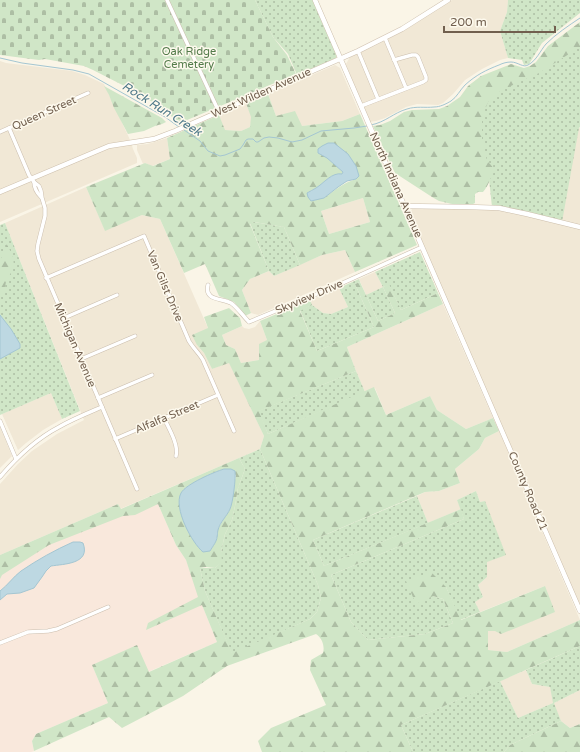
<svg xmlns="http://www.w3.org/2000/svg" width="580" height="752" font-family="'Varela Round',sans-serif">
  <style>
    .residential { fill: #f1e8d6 }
    .commercial { fill: #f9e8dc }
    .grass { fill: url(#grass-dots) }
    .forest { fill: url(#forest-firs); fill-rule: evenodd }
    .cemetery { fill: url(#cemetery-stones) }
    .water { fill: #bdd8e2; stroke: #a4c6d2 }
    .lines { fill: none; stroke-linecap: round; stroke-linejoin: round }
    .stream { stroke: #a4c6d2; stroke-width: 1 }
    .street-casing { stroke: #cbbeae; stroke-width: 4.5 }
    .secondary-casing { stroke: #cdbfac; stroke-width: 5.5 }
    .street { stroke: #fff; stroke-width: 3.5 }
    .secondary { stroke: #fff; stroke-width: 4.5 }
    .labels { text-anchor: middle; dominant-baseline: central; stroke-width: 3; stroke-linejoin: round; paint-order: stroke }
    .park-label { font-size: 11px; fill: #537b4a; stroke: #fdf9ed }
    .street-label { font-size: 11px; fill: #715f4e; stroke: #fdf9ed }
    .water-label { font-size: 12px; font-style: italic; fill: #4d7889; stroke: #fdf9ed }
  </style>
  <defs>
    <pattern id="grass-dots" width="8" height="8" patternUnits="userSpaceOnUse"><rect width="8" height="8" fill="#d0e6c7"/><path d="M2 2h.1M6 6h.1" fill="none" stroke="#adbea4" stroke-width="1.8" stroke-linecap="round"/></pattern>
    <pattern id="forest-firs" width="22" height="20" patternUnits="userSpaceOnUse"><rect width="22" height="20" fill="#d0e6c7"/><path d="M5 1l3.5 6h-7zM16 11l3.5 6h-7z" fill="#adbea4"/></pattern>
    <pattern id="cemetery-stones" width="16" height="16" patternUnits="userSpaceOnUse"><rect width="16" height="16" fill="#d0e6c7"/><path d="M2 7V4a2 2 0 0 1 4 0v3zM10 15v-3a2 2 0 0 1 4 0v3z" fill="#adbea4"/></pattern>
  </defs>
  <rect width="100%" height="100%" fill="#faf5e7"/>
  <g class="residential">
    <polygon points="452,0 508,0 507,12 500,31 508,58 500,60 482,69 465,80 453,94 443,103 438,105 417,104 406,107 385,118 376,121 369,122 346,64 350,57 375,46 405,30"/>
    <polygon points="0,61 6,63 72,71 85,75 104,84 131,142 133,149 137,158 137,163 0,222"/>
    <polygon points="335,65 340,68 360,114 342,121 302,126 276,116 268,94"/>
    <polygon points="246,103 252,117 250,127 241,131 224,130 219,115"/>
    <polygon points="579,128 580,128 580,610 576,598 410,214 412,209 415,208 492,207"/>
    <polygon points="167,138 170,159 152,166 145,163 143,164 137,150 137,145 148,144"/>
    <polygon points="86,187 105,230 142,215 160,219 208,328 197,345 204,353 212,369 229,362 264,436 260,449 120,509 118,504 0,555 0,484 18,464 32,451 57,434 84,420 5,223"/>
    <polygon points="363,198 370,222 329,234 321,211"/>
    <polygon points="345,250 355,272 258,315 251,313 242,290 250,279 269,271 274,276 322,255"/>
    <polygon points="375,272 383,287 366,295 359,279"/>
    <polygon points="339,288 348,307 331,314 323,313 312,305 310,300"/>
    <polygon points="443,304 493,418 466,429 437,410 430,396 386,415 375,388 365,392 356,371 347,347"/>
    <polygon points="260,321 267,340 259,360 241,363 235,349 226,345 222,335 242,326 244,328 249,329 255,327"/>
    <polygon points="51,393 62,419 43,430 26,443 18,450 2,414"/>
    <polygon points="0,427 12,456 0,468"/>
    <polygon points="499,431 580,620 507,652 488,650 488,631 495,631 545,586 480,612 475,602 483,597 478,585 487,577 485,501 480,502 476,491 457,500 461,509 428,523 417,496 425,492 439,491 460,483 455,469 479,449 485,438"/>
    <polygon points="526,670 532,684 550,687 554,703 580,690 580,724 570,728 561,721 553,703 518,718 500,681"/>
  </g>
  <polygon class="commercial" points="154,495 176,545 186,560 202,605 217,642 148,672 92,665 108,703 36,734 32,741 34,751 31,752 0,752 0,561"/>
  <g class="grass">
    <polygon points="255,0 313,0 337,55 336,58 297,75 288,54 273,37"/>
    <polygon points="508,0 580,0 580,13 542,43 529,64 524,65 522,60 508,58 500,31 507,12"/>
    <polygon points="580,46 580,127 579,128 562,222 492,207 488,170 481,140 480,117 487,102 497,91"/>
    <polygon points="254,222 284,227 300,265 274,276 269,271 250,223"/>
    <polygon points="5,223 80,411 62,419 51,393 0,415 0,225"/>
    <polygon points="420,252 438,293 401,310 389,285 383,287 395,313 378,321 366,295 383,287 375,272"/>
    <polygon points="359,279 360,282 355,284 374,327 317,351 300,310 312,305 323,313 331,314 348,307 339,288"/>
    <polygon points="356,371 365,392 268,434 258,411"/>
    <polygon points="260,449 318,585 321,598 317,612 310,619 232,654 205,591 200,568 215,568 221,562 221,552 225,534 232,520 235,506 238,488 245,469 239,458"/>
    <polygon points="476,491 480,502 485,501 506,555 487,562 487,577 478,585 483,597 475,602 480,612 460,620 446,587 433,596 443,599 453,623 425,634 368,640 351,622 331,575 464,519 457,500"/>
    <polygon points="417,496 428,523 324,566 313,540"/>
    <polygon points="580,646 580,690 554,703 561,721 510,745 504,752 413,752 401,725 500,681 518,718 553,703 550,687 532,684 526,670"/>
  </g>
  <g class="forest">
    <path d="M580,22V47L539,73L498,92L488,102L482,117V139L487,161L494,168V172C489,180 489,185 483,192H478L475,194V203L473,204H452L439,201L432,197L395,173L373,126L380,125L390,121L404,112L412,110L439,109L447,106L460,97L468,86L481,76L511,64L524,68L530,66L536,62L548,46Z"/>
    <polygon points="104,86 162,118 166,122 162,124 155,126 144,131 128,134 114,108 109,95"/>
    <path d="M268,94L276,116L295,111L302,126L342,121L360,114L417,245L355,272L345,250L322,255L300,265L284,227L254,222L250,224L269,271L250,279L242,290L251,313L245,316L234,302L219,296L205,264L184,273L160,219L142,215L105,231L86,187L145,163L153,166L170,159L167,138L219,115L225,130L241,131L250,127L251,117L246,103ZM327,158L356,179C343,183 335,190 324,198L307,193C310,191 313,189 316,188C324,183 332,172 342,175L343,172ZM363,198L370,222L329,234L321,211Z"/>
    <path d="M7,244L13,257L14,267C11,272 9,277 6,282C5,287 4,291 1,295H0V261Z"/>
    <path d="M360,282L378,321L395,313L383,287L389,284L401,310L438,293L443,304L347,347L356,371L259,411L268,434L374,387L386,415L430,396L437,410L466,429L493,418L499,431L485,438L479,449L455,469L460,483L439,491L425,492L313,540L324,566L461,509L464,519L331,575L351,622L368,640L425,634L453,623L443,599L433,596L416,604L406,581L431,572L446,587L461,620L545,586L555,612L501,634L495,631H488V650L507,652L580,620V646L401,725L413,752H262L258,741L271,728L326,705L310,670L311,660L323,653C325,646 322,638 316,634L227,666L183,696L122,728L109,717L34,751L32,741L36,734L108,703L92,665L137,645L149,672L217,642L202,605L146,630L148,623L198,597L186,560L176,545L158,504L135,515L123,516L49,545L2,575L0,579V555L118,504L121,509L239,458L245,469L238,488L235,506L232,520L225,534L221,552L222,562L215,568L206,567L200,568L205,591L232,653L310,619L317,612L321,598L318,585L260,449L264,436L229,363L212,369L204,353L197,345L192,335L208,328L204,317L229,308L240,318L242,326L222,335L226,345L235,349L241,363L259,360V344L267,340L260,321L310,300L312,305L300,311L317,351L374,327L355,284ZM224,469L236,475L230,509L223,520L217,531V538L210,551L185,488L213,473Z"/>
    <polygon points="561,721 570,728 580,724 580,752 504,752 510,745"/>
  </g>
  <polygon class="cemetery" points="0,0 255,0 273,37 287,55 296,74 180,123 159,107 142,95 93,70 84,66 45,59 39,60 0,55"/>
  <g class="water">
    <path d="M328,143H334L348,154L356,166L359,176L356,179L347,181L338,187L324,198L311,201L308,197L307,193C310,191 313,190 316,188C324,183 332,172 342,174L343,172L327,158L318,153V149L322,146Z"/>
    <polygon points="0,315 11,329 20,344 20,348 0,359"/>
    <path d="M224,469H231L235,471C236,477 233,503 230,509C227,516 220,522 218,530C217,534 218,533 217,537C217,541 213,546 210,551L203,552C192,543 173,508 181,493C186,484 214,472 224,469Z"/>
    <path d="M73,542H80L83,543C91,564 64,564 51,566L46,571L42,577L34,588L20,593L7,594L0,600V591C8,585 13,577 21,571C37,560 55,550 73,542Z"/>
  </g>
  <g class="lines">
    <g class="stream">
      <polyline points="0,58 22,63 73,70 89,74 165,117 179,127"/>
      <path d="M371,125C386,122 393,113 407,109C416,106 425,108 434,107C440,107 446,104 451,101C457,97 460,90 465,85C476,75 486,70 499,65C503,63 507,62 511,62C518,62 523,68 528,65C537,60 540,51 546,44C556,34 568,26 580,18"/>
      <polyline points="184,130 200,141 208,151 220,156 225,155 240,149 243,145 246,140 248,139 253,139 256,142 258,142 264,138 269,137 278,138 292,142 302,140 321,131 354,128 367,126"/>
    </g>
    <g class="street-casing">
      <g id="street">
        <polyline points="167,0 219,112"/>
        <polyline points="385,38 406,88"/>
        <polyline points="358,51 378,99"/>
        <polyline points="361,106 423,82 426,80 426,77 418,57 416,55 412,55 394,60"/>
        <polyline points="9,128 29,175 34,182 39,186 41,191 42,198 45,208 45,216 38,244 37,251 39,259 137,489"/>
        <polyline points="0,132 88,93"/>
        <path d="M34,182C34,189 37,193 41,197"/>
        <path d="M46,278L144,236L189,341C193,348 199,353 203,360L234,431"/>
        <path d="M208,285C204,301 222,298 231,303C238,308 243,316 249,322L336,286L422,247"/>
        <polyline points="64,318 117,295"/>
        <polyline points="81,359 135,336"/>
        <polyline points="98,398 152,375"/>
        <path d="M164,418C169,429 179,445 176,456"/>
        <polyline points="0,421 16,459"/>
        <polyline points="115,439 218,395"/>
        <path d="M0,477C17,457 36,439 59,427C73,419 88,413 102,407"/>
        <polyline points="0,643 28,632 48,631 57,629 108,607"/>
      </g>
    </g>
    <g class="secondary-casing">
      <g id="secondary">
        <polyline points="315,0 580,611"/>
        <polyline points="0,192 109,146 154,139 175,131 358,51 402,29 448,0"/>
        <polyline points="405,206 469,207 499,208 527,214 580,227"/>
      </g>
    </g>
    <use href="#street" class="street"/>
    <use href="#secondary" class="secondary"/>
  </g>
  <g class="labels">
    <g class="park-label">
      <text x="189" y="51">Oak Ridge<tspan x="189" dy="13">Cemetery</tspan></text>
    </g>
    <g class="street-label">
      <text transform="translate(261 93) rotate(-24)">West Wilden Avenue</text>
      <text transform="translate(44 113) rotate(-24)">Queen Street</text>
      <text transform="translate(396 185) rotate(66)">North Indiana Avenue</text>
      <text transform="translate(165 286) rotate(67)">Van Gilst Drive</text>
      <text transform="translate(309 297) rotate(-23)">Skyview Drive</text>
      <text transform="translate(75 345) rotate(67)">Michigan Avenue</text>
      <text transform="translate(167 417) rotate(-23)">Alfalfa Street</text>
      <text transform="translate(528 491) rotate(67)">County Road 21</text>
    </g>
    <g class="water-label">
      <text transform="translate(162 109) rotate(32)">Rock Run Creek</text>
    </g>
  </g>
  <path d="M444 26v6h111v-6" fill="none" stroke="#715f4e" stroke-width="2"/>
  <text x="450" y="26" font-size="12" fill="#715f4e" stroke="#fdf9ed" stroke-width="3" paint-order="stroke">200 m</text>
</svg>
